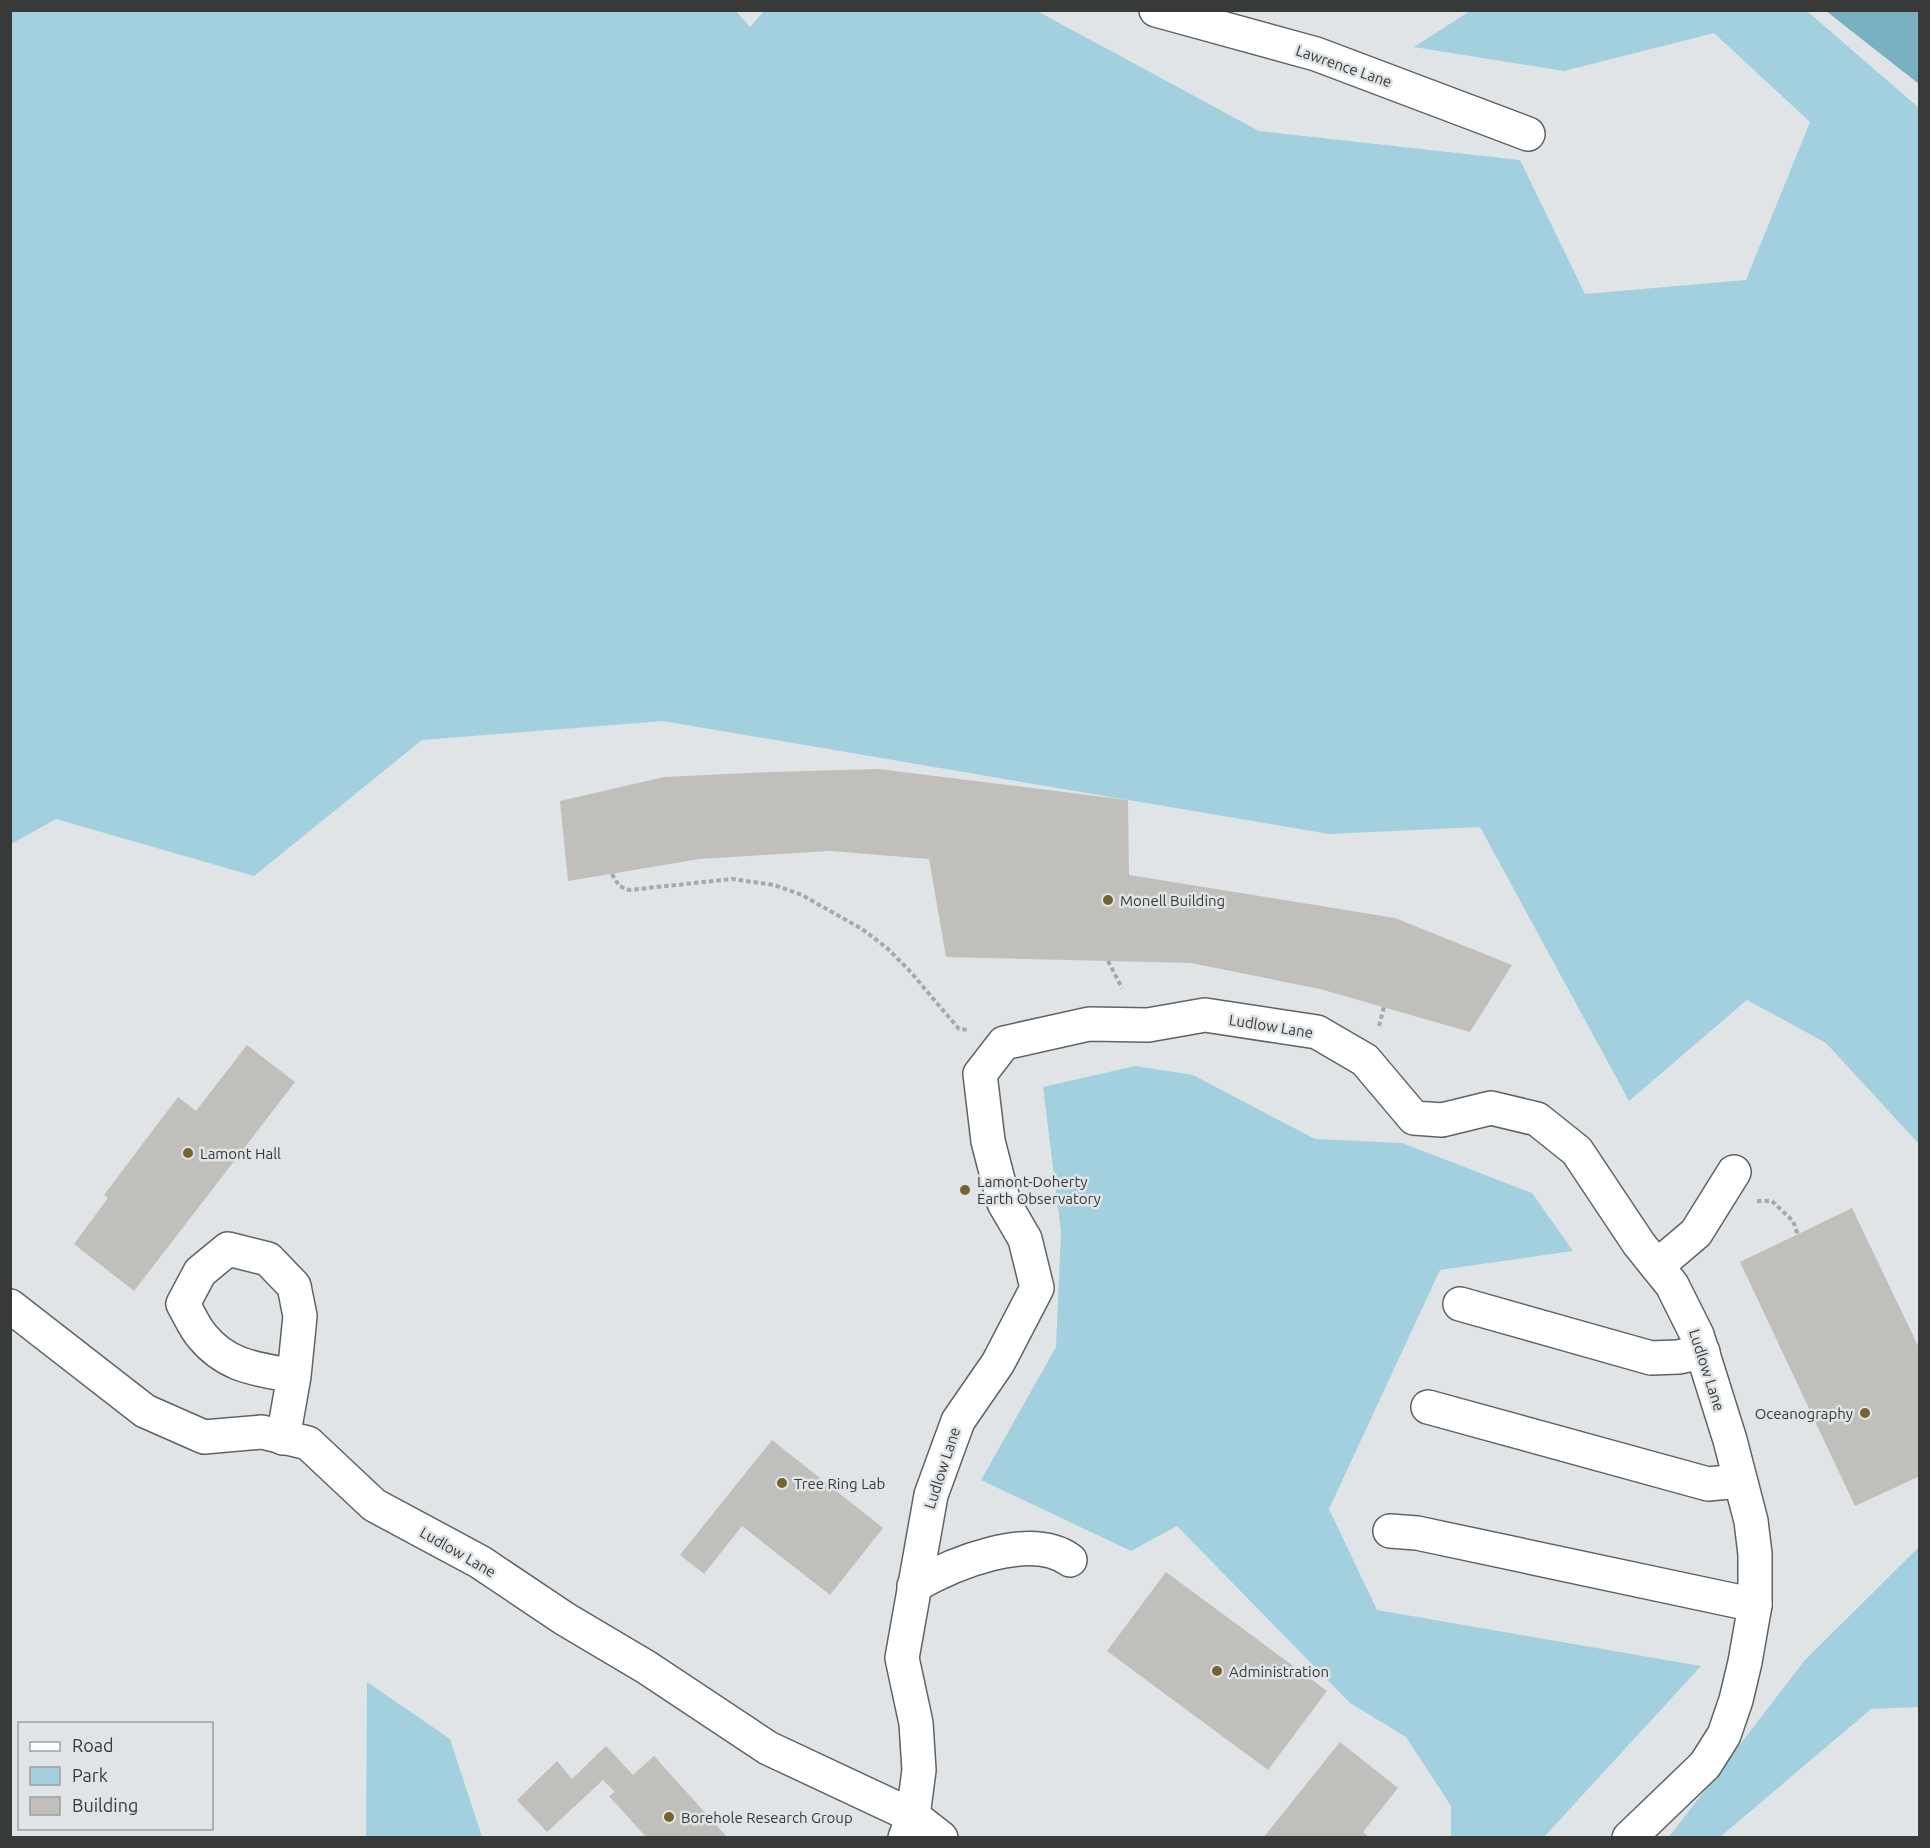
<svg xmlns="http://www.w3.org/2000/svg" width="1930" height="1848" font-family="Ubuntu,sans-serif">
  <style>
    .green { fill: #a2d0df }
    .water { fill: #79b0c2 }
    .building { fill: #c0bfbb }
    .lines { fill: none; stroke-linecap: round; stroke-linejoin: round }
    .minor-casing { stroke: #5f6364; stroke-width: 36 }
    .path { stroke: #a6a9ab; stroke-width: 4; stroke-dasharray: 4.5 3; stroke-linecap: butt }
    .minor { stroke: #fff; stroke-width: 33 }
    .poi-dot { fill: #766332; stroke: #e0e4e6; stroke-width: 2 }
    .labels { text-anchor: middle; dominant-baseline: central; stroke-width: 5; stroke-linejoin: round; paint-order: stroke }
    .street-label { font-size: 15px; fill: #383a3a; stroke: #e0e4e6 }
    .poi-label { font-size: 15px; fill: #383a3a; stroke: #e0e4e6; text-anchor: start }
  </style>
  <rect width="100%" height="100%" fill="#e0e4e6"/>
  <g class="green">
    <polygon points="735,10 750,27 764,11 1037,11 1259,131 1520,160 1585,294 1746,280 1810,122 1714,33 1564,71 1414,47 1470,11 1807,11 1919,108 1919,1144 1826,1043 1747,1000 1629,1101 1480,827 1329,834 663,721 422,740 254,876 56,819 11,844 11,11"/>
    <polygon points="1135,1066 1193,1075 1315,1139 1402,1143 1532,1193 1573,1251 1440,1270 1329,1509 1377,1610 1701,1666 1544,1837 1451,1837 1451,1806 1406,1737 1350,1703 1177,1526 1131,1551 981,1480 1056,1347 1061,1232 1043,1087"/>
    <polygon points="1919,1547 1919,1707 1871,1709 1720,1837 1668,1838 1805,1660"/>
    <polygon points="367,1682 450,1739 482,1837 366,1837"/>
  </g>
  <polygon class="water" points="1826,11 1919,11 1919,84"/>
  <g class="building">
    <polygon points="878,769 1128,800 1129,875 1395,918 1512,965 1470,1032 1320,989 1191,963 946,957 929,859 830,851 699,859 568,881 560,801 664,777 772,772"/>
    <polygon points="247,1045 295,1082 134,1291 74,1244 108,1198 104,1195 178,1097 196,1111"/>
    <polygon points="1852,1208 1920,1350 1920,1476 1855,1506 1740,1262"/>
    <polygon points="772,1440 883,1528 830,1595 742,1526 704,1574 680,1555"/>
    <polygon points="1166,1572 1327,1691 1268,1770 1107,1651"/>
    <polygon points="1340,1742 1398,1788 1363,1832 1370,1838 1263,1838"/>
    <polygon points="606,1746 633,1775 654,1756 728,1838 647,1838 609,1796 615,1792 603,1780 547,1832 517,1800 557,1761 572,1779"/>
  </g>
  <g class="lines">
    <g class="minor-casing">
      <g id="minor">
        <polyline points="1156,10 1316,54 1528,134"/>
        <polyline points="1657,1266 1696,1233 1734,1172"/>
        <polyline points="1460,1304 1651,1358 1678,1357 1703,1352"/>
        <polyline points="10,1306 145,1411 204,1437 262,1432 308,1443 374,1505 480,1562 565,1619 646,1667 768,1748 913,1816 919,1770 916,1723 902,1658 931,1495 958,1421 998,1363 1037,1288 1025,1239 1004,1203 988,1141 980,1074 1004,1043 1089,1024 1148,1025 1205,1015 1317,1032 1365,1060 1414,1118 1442,1120 1491,1108 1537,1119 1577,1151 1639,1244 1672,1285 1697,1335 1730,1440 1751,1521 1755,1554 1755,1605 1745,1662 1736,1700 1724,1735 1705,1765 1629,1838"/>
        <polyline points="1428,1407 1708,1484 1740,1481"/>
        <path d="M283,1438L294,1376L300,1316L294,1286L268,1259L228,1249L200,1272L183,1304C189,1314 194,1327 202,1336C227,1367 257,1369 294,1376"/>
        <polyline points="1390,1531 1417,1533 1755,1605"/>
        <path d="M914,1586C952,1564 1030,1531 1070,1560"/>
        <polyline points="905,1838 913,1816 941,1838"/>
      </g>
    </g>
    <g class="path">
      <polyline points="612,874 619,886 629,890 732,879 774,885 802,895 862,929 887,948 908,969 959,1029 968,1030"/>
      <polyline points="1108,961 1122,988"/>
      <polyline points="1379,1026 1384,1007"/>
      <polyline points="1757,1201 1772,1201 1793,1221 1798,1235"/>
    </g>
    <use href="#minor" class="minor"/>
  </g>
  <g class="poi-dot">
    <circle cx="1108" cy="900" r="6"/>
    <circle cx="188" cy="1153" r="6"/>
    <circle cx="965" cy="1190" r="6"/>
    <circle cx="1865" cy="1413" r="6"/>
    <circle cx="782" cy="1483" r="6"/>
    <circle cx="1217" cy="1671" r="6"/>
    <circle cx="669" cy="1817" r="6"/>
  </g>
  <g class="labels">
    <g class="street-label">
      <text transform="translate(1344 66) rotate(19)">Lawrence Lane</text>
      <text transform="translate(1271 1026) rotate(9)">Ludlow Lane</text>
      <text transform="translate(1707 1370) rotate(72)">Ludlow Lane</text>
      <text transform="translate(942 1468) rotate(-72)">Ludlow Lane</text>
      <text transform="translate(458 1552) rotate(30)">Ludlow Lane</text>
    </g>
    <g class="poi-label">
      <text x="1120" y="900">Monell Building</text>
      <text x="200" y="1153">Lamont Hall</text>
      <text x="977" y="1181">Lamont-Doherty<tspan x="977" dy="17">Earth Observatory</tspan></text>
      <text x="1853" y="1413" text-anchor="end">Oceanography</text>
      <text x="794" y="1483">Tree Ring Lab</text>
      <text x="1229" y="1671">Administration</text>
      <text x="681" y="1817">Borehole Research Group</text>
    </g>
  </g>
  <rect width="1930" height="1848" fill="none" stroke="#383a3a" stroke-width="24"/>
  <rect x="18" y="1722" width="195" height="108" fill="#e0e4e6" stroke="#9da0a1" stroke-width="1.5"/>
  <rect x="30" y="1742" width="30" height="9" fill="#ffffff" stroke="#9da0a1" stroke-width="1.5"/>
  <text x="72" y="1752" font-size="18" fill="#383a3a">Road</text>
  <rect x="30" y="1767" width="30" height="18" fill="#a2d0df" stroke="#9da0a1" stroke-width="1.5"/>
  <text x="72" y="1782" font-size="18" fill="#383a3a">Park</text>
  <rect x="30" y="1797" width="30" height="18" fill="#c0bfbb" stroke="#9da0a1" stroke-width="1.5"/>
  <text x="72" y="1812" font-size="18" fill="#383a3a">Building</text>
</svg>
